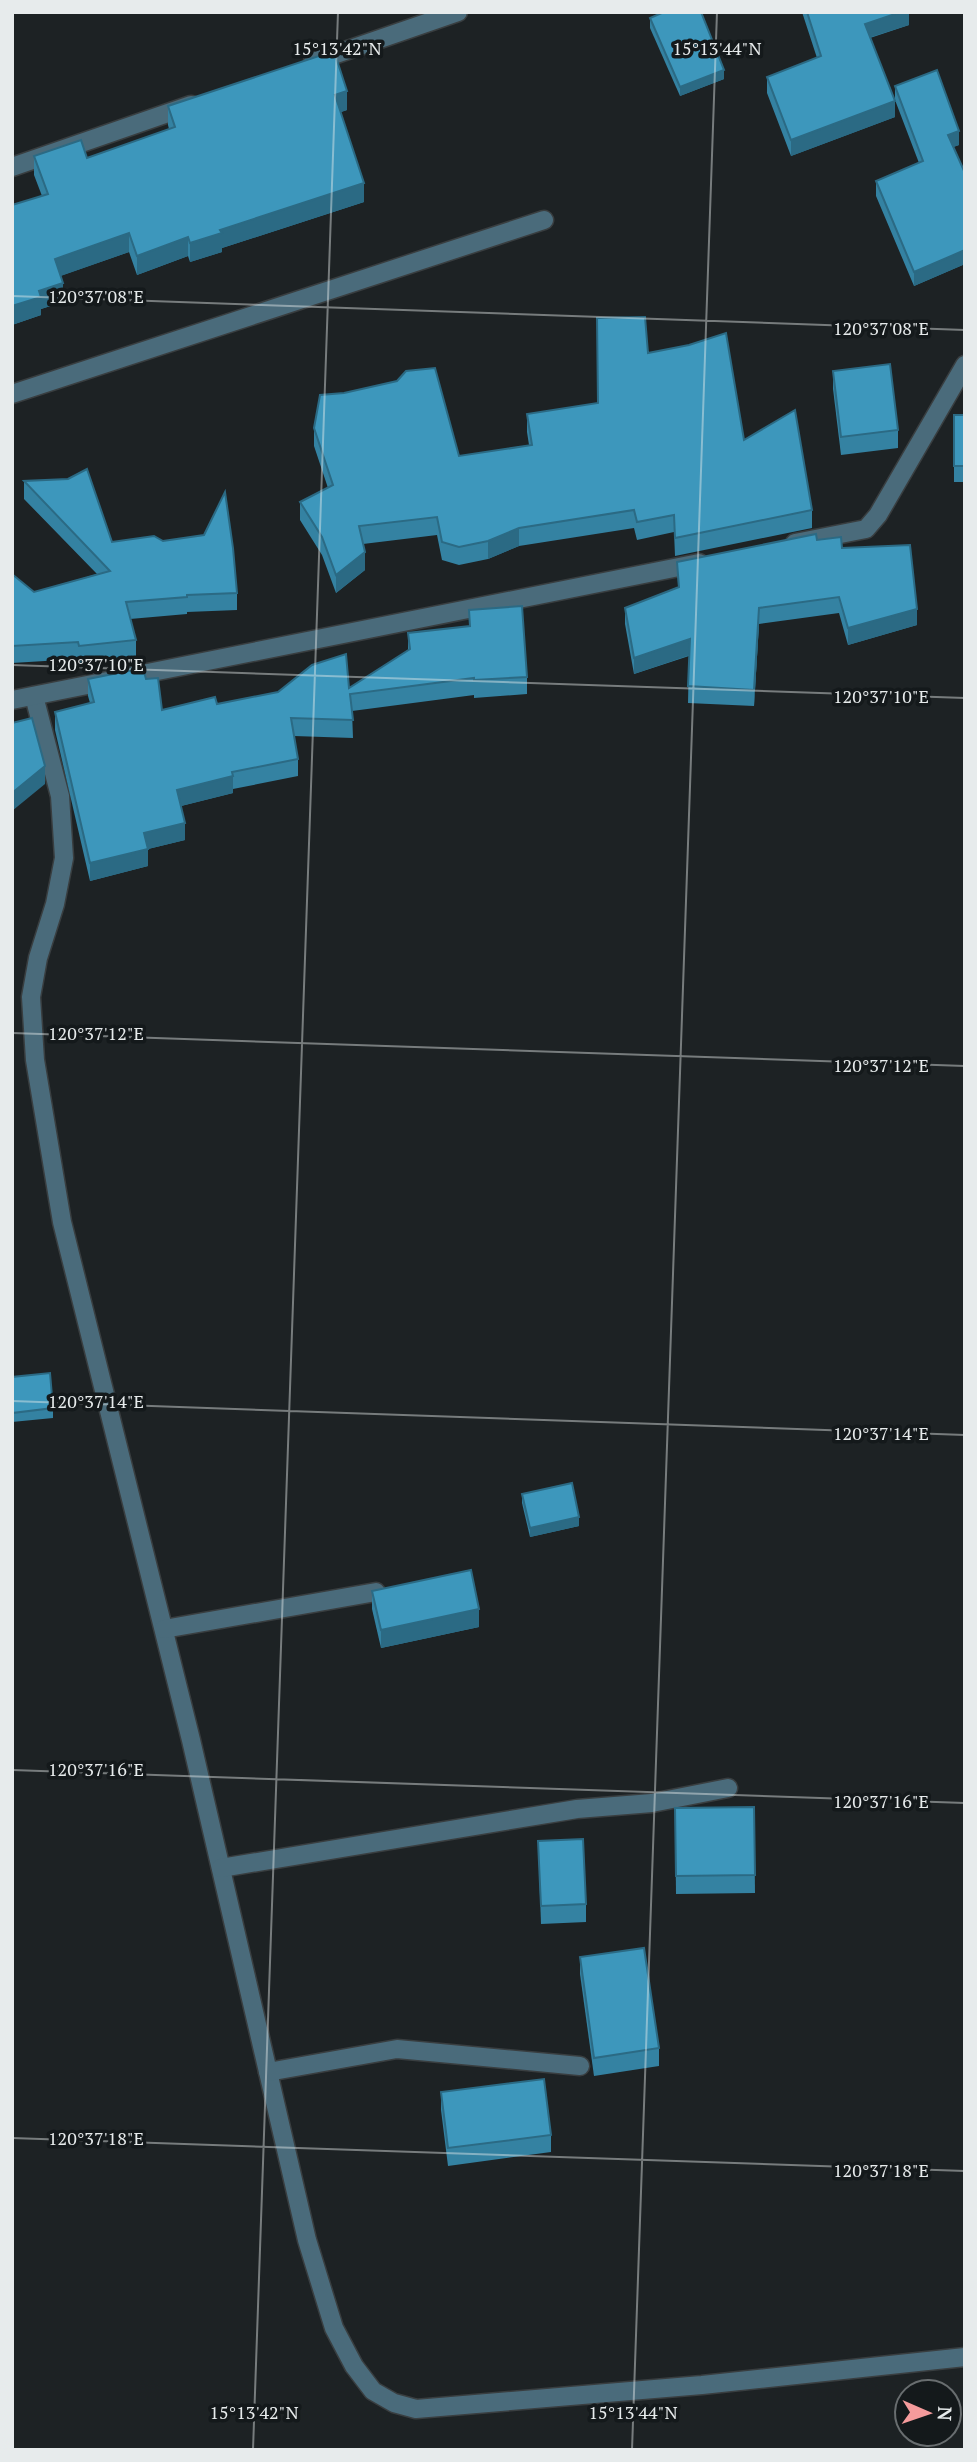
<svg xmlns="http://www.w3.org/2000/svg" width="977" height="2462" font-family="'PT Serif',serif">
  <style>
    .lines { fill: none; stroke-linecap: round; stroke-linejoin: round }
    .minor-casing { stroke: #393e40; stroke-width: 21 }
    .minor { stroke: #4a6b7b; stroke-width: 18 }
    .wall { fill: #3482a2 }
    .shaded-wall { fill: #2b6a84 }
    .building { fill: #3d97bc; stroke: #2b6a84; stroke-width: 2 }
    .ticks { fill: none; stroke: #e7ebec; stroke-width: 2; stroke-opacity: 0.45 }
    .ticks-label { font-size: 18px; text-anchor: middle; fill: #e7ebec; stroke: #14191b; stroke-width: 7; stroke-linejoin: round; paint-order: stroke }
  </style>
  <rect width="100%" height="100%" fill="#1d2224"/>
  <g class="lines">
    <g class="minor-casing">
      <g id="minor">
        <polyline points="313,62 458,12"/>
        <polyline points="12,167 191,105"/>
        <polyline points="12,394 544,220"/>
        <polyline points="795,543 866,529 878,515 965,365"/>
        <polyline points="34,696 60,796 64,858 55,904 38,958 31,997 35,1060 62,1222 191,1740 307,2240 334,2328 354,2366 373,2391 394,2403 416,2409 702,2385 965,2357"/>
        <polyline points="12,700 699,563"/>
        <polyline points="164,1629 376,1592"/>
        <polyline points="221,1868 577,1809 652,1803 728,1788"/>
        <polyline points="268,2072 397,2049 580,2066"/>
      </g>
    </g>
    <use href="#minor" class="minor"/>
  </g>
  <g class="wall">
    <polygon points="802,12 909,12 909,25 870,38 895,117 791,156 767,93 767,77 817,58"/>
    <polygon points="650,18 724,79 680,96 650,28"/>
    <polygon points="895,86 959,145 953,147 965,173 965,264 914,286 876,196 876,181 919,163 895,100"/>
    <polygon points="168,106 347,110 341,112 364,202 222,248 222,252 190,262 188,256 137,275 129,252 60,276 63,302 41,309 41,315 12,325 12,205 42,196 34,175 34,156 87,158 169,129 168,125"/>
    <polygon points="648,353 744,440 812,510 812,528 675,556 674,532 637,540 634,528 519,546 488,559 459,565 442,560 437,535 363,544 365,570 336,593 322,555 300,520 300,502 328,488 314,446 314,428 459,456 529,445 527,432 527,414 598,403"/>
    <polygon points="833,371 898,430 898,448 841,455 833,389"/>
    <rect x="954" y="415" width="11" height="67"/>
    <polygon points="24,481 112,542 237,593 237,610 187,612 187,614 130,619 136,640 136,658 79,663 78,659 12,663 12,574 34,592 97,574 24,499"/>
    <polygon points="817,540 842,548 917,625 848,645 839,613 759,624 754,706 688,703 689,656 634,674 625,624 625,608 678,587 677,562"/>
    <polygon points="469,610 527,677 527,694 474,698 474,695 352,711 353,738 294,736 298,759 298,776 233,789 233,793 181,806 185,840 148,849 148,866 90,881 55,730 55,712 90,703 88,696 88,679 146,679 162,710 349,688 408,650 408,633 469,626"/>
    <polygon points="12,1377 53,1408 53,1418 12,1422"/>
    <polygon points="522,1494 579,1526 530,1537 522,1503"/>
    <polygon points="372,1591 479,1627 381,1648 372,1609"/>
    <polygon points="754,1807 755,1893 676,1894 675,1808"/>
    <polygon points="538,1841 586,1904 586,1922 541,1924"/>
    <polygon points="580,1957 659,2048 659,2066 594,2076 580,1974"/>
    <polygon points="441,2092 551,2135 551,2152 448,2166 441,2110"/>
  </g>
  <g class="shaded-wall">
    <polygon points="901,12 909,12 909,25 865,39 865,24"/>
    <polygon points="724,70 724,79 680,96 680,87"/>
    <polygon points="347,91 347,110 335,114 335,95"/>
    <polygon points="895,101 895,117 791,156 791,140"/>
    <polygon points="959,131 959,145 948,149 948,135"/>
    <polygon points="364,183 364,202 222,248 222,252 190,262 190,243 220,230"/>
    <polygon points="129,233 129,252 55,278 55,259"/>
    <polygon points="188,237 188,256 137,275 137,256"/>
    <polygon points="965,250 965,264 914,286 914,272"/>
    <polygon points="63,283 63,302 41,309 41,315 12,325 12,306 39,291"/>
    <polygon points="519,528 519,546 488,559 488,541"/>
    <polygon points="365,552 365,570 336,593 336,575"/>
    <polygon points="759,608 759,624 754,706 754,690"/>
    <polygon points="917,609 917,625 848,645 848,628"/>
    <polygon points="690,639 690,655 634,674 634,658"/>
    <polygon points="45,766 45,784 12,811 12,793"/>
    <polygon points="233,776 233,793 177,807 177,790"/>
    <polygon points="185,823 185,840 148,849 148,866 90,881 90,863 144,833"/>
    <polygon points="579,1517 579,1526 530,1537 530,1528"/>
    <polygon points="479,1609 479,1627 381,1648 381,1630"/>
  </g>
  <g class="building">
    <polygon points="664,12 701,12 724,70 680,87 650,18"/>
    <polygon points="807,12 901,12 865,24 895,101 791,140 767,77 821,56"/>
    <polygon points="334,51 347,91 335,95 364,183 220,230 222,233 190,243 188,237 137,256 129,233 55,259 63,283 39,291 41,297 12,306 12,205 48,194 34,156 81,140 87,158 175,127 168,106"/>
    <polygon points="937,70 959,131 948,135 965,173 965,250 914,272 876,181 923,161 895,86"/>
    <polygon points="645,317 648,353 689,345 726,333 744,440 795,410 812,510 675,538 674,515 637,522 634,510 519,528 488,541 459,547 442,542 437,517 359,526 365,552 336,575 322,537 300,502 333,485 314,428 320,395 344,393 397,381 406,371 435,368 459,456 532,445 527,414 598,403 597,318"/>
    <polygon points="890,364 898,430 841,437 833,371"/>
    <rect x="954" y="415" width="11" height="51"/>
    <polygon points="87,469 112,542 154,536 163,541 204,535 225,492 233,548 237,593 187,595 187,597 126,602 136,640 79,646 78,642 12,646 12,574 34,592 110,571 24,481 68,479"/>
    <polygon points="816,534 817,540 841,537 842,548 910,545 917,609 848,628 839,597 759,608 754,690 688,686 690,639 634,658 625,608 679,587 677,562"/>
    <polygon points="522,606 527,677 474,680 474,678 350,694 353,720 291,718 298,759 232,772 233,776 177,790 185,823 144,833 148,849 90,863 55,712 94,702 88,679 143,668 146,679 158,678 162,710 215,697 217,704 278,692 312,665 346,654 349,688 410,649 408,633 470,626 469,610"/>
    <polygon points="32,718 45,766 12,793 12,723"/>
    <polygon points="50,1373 53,1408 12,1413 12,1377"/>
    <polygon points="572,1483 579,1517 530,1528 522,1494"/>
    <polygon points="471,1570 479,1609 381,1630 372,1591"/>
    <polygon points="754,1807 755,1875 676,1876 675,1808"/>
    <polygon points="583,1839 586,1904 541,1906 538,1841"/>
    <polygon points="644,1948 659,2048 594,2058 580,1957"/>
    <polygon points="544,2079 551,2135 448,2148 441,2092"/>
  </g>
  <path class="ticks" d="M12,296L965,330M12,665L965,698M12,1033L965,1066M12,1401L965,1435M12,1770L965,1803M12,2138L965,2171M253,2450L338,12M632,2450L717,12"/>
  <g class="ticks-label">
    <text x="337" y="55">15°13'42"N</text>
    <text x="717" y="55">15°13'44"N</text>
    <text x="96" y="303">120°37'08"E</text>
    <text x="881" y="335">120°37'08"E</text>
    <text x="96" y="671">120°37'10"E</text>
    <text x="881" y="703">120°37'10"E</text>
    <text x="96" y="1040">120°37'12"E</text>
    <text x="881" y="1072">120°37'12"E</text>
    <text x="96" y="1408">120°37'14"E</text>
    <text x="881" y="1440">120°37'14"E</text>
    <text x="96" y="1776">120°37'16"E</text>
    <text x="881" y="1808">120°37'16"E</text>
    <text x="96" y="2145">120°37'18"E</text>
    <text x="881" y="2177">120°37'18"E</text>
    <text x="254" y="2419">15°13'42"N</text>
    <text x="633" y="2419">15°13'44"N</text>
  </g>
  <rect width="977" height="2462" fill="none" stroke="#e7ebec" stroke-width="28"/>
  <g transform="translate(928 2413) rotate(92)"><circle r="33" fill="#14191b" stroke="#686d6f" stroke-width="2"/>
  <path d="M0-5L12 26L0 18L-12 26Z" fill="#f59b9c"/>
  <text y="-10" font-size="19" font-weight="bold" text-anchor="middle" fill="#e7ebec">N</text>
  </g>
</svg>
